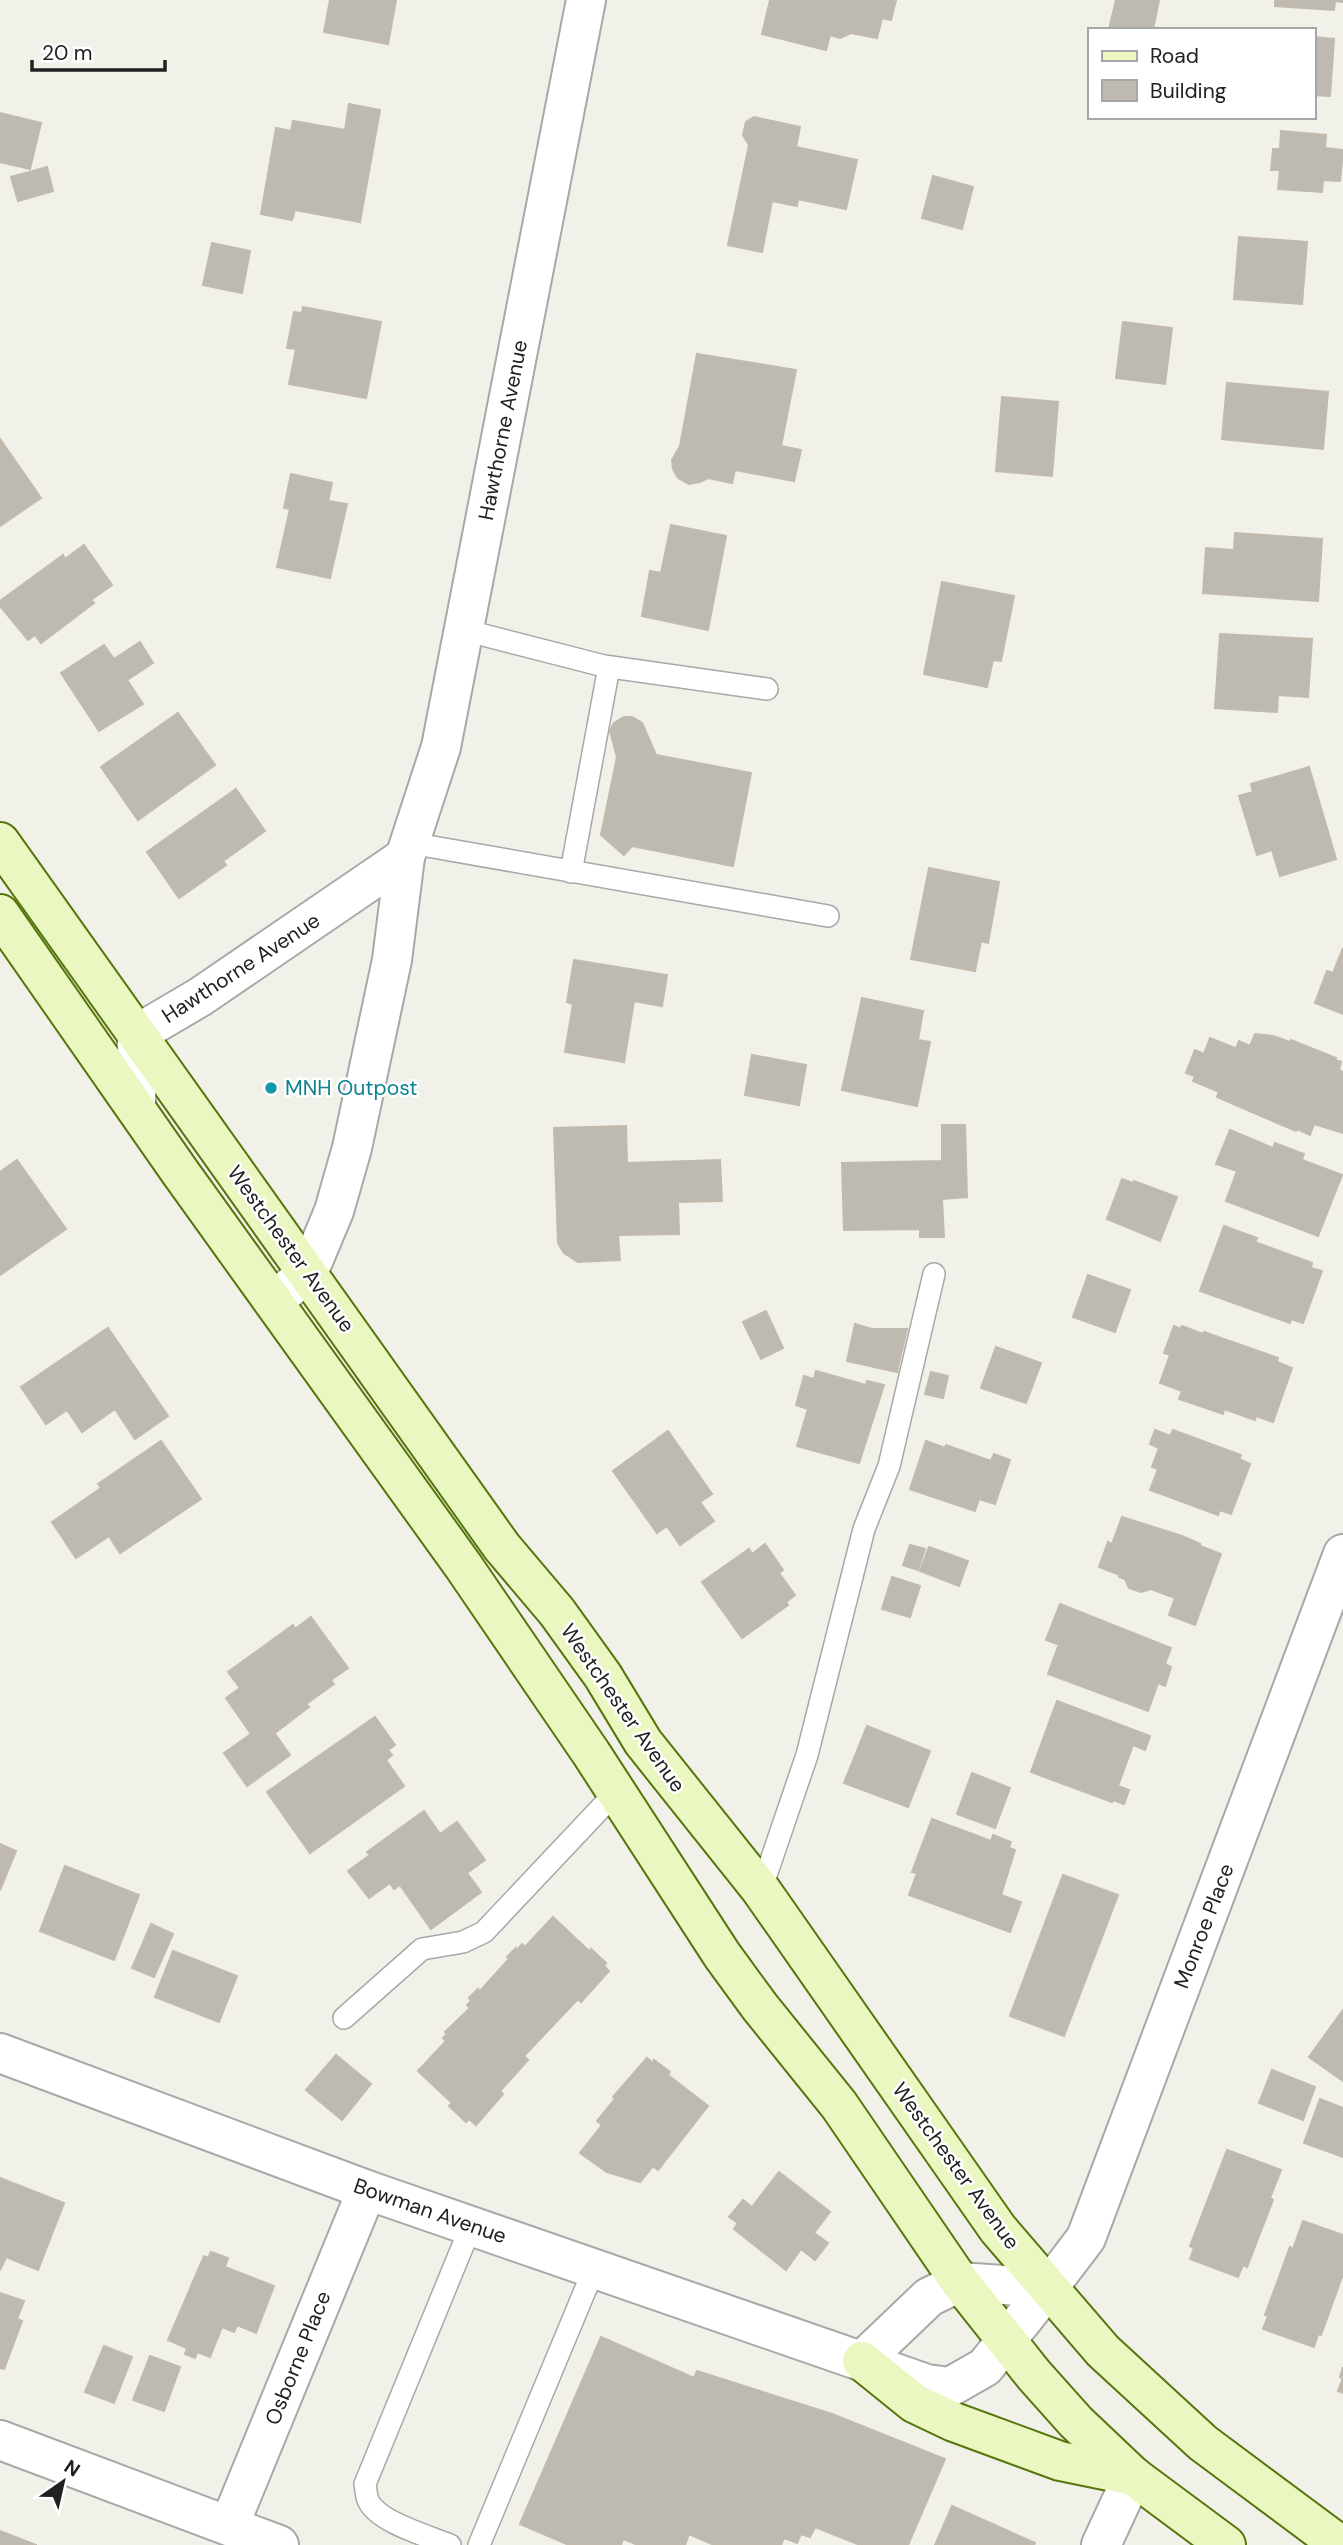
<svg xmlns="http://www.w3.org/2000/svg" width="1343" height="2545" font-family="'DM Sans',sans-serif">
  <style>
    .building { fill: #beb9b1; stroke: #c2baac; stroke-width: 2 }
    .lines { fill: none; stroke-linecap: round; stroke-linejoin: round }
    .service-casing { stroke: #a8a8a8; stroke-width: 24 }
    .minor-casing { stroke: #a8a8a8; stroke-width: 42 }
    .tertiary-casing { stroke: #a8a8a8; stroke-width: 42 }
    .secondary-casing { stroke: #55760b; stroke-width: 42 }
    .service { stroke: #fff; stroke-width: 21 }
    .minor { stroke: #fff; stroke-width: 38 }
    .tertiary { stroke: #fff; stroke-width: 38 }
    .secondary { stroke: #eaf7c1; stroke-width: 38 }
    .culture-dot { fill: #0f9aa8; stroke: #fff; stroke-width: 2.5 }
    .labels { text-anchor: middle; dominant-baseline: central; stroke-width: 5; stroke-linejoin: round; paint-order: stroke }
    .street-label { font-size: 21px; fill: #212121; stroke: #fff }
    .culture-label { font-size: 21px; fill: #0d838f; stroke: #fff; text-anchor: start }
  </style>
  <rect width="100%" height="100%" fill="#f1f0e9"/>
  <g class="building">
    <polygon points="330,0 396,0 388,44 324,32"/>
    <polygon points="770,0 896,0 891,20 882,18 877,38 851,33 840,38 830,35 826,50 762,34"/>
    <polygon points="1116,0 1159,0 1153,30 1109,29"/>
    <polygon points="1275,0 1343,0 1343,2 1335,1 1334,10 1275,6"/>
    <polygon points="1313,37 1334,39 1330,96 1313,95"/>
    <polygon points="349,104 380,110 360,222 295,210 292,220 261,214 276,128 291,131 293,121 345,130"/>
    <polygon points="0,113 41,123 30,169 0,162"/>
    <polygon points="754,117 800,127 796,147 857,160 846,209 798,199 797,206 772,201 762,252 728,245 749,145 743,135 746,122"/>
    <polygon points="1281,131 1326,135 1325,148 1343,150 1340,181 1323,180 1322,192 1278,189 1280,170 1271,170 1273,149 1280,149"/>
    <polygon points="47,167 53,191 18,201 11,177"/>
    <polygon points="933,176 973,187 962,229 922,218"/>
    <polygon points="1239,237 1307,242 1302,304 1234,299"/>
    <polygon points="212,243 250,251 242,293 203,285"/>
    <polygon points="303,307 381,322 366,398 289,384 296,349 287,348 294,312 302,313"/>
    <polygon points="1123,322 1172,328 1165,384 1116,378"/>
    <polygon points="697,354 796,370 781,446 801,450 794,481 735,470 732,483 708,478 700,482 689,484 678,478 673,469 672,460 680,446"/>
    <polygon points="1227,383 1328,392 1323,449 1222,439"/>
    <polygon points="1002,397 1058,402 1052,476 996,471"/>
    <polygon points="0,439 41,498 0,526"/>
    <polygon points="291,474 332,483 328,501 347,504 330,578 277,567 290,509 284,508"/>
    <polygon points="671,525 726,536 708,630 642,616 650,571 661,573"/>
    <polygon points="1235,533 1322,539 1318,601 1203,593 1206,548 1234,550"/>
    <polygon points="84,545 112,585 91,600 94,603 41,643 35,635 28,640 0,606 0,601 63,555 65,559"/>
    <polygon points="942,582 1014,596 1001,661 993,660 987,687 924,674"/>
    <polygon points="1220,634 1312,639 1308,697 1278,695 1277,712 1215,708"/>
    <polygon points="140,642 153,663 127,680 143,704 99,731 61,673 104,645 114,659"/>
    <polygon points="178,713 215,765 138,820 101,767"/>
    <polygon points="624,717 632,717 642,723 656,755 751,773 733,866 632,846 624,855 601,835 617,757 610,731 614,723"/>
    <polygon points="1309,767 1336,859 1280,876 1272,850 1257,855 1239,796 1253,792 1251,784"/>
    <polygon points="236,789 265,831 223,861 226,865 179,898 147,852"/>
    <polygon points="929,868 999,882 988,943 981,941 975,971 911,959"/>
    <polygon points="1343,948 1343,1014 1315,1003 1327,971 1333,973"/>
    <polygon points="574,960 667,975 662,1006 634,1001 624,1062 565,1052 573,1004 567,1002"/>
    <polygon points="862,998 923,1011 918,1040 930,1042 917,1106 842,1090"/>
    <polygon points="1255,1034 1273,1036 1290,1042 1291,1040 1336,1058 1335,1060 1341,1062 1339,1070 1343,1072 1343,1133 1314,1124 1310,1135 1297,1129 1296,1131 1217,1097 1239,1041 1250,1046"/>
    <polygon points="1210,1038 1235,1048 1219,1092 1193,1081 1195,1076 1186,1073 1195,1050 1204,1054"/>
    <polygon points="752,1055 806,1065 799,1105 745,1095"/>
    <polygon points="942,1125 965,1125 967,1197 942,1199 944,1237 920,1237 920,1229 844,1230 842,1163 942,1161"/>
    <polygon points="626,1126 627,1163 720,1160 722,1201 678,1202 679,1234 618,1235 620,1260 578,1262 564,1253 558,1243 554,1128"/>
    <polygon points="1230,1130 1273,1148 1275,1143 1304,1154 1302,1160 1342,1175 1318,1236 1226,1201 1237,1171 1216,1164"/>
    <polygon points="17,1160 66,1229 0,1275 0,1172"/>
    <polygon points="1122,1179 1133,1183 1134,1181 1177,1197 1160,1241 1107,1219"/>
    <polygon points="1224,1226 1257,1238 1255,1242 1312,1263 1311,1268 1322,1271 1303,1323 1291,1319 1290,1323 1200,1291"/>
    <polygon points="1088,1275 1130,1290 1115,1332 1073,1317"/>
    <polygon points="766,1311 783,1348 761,1359 743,1322"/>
    <polygon points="855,1324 872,1329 907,1329 897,1372 847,1361"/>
    <polygon points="1174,1326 1180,1329 1182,1326 1203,1334 1204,1332 1278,1358 1277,1362 1292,1368 1273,1422 1256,1416 1255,1420 1224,1409 1223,1414 1179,1399 1182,1391 1160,1383 1170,1355 1164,1353"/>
    <polygon points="108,1328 168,1416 135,1439 115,1409 82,1432 67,1410 46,1424 21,1387"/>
    <polygon points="996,1347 1041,1363 1026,1403 981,1388"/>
    <polygon points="816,1371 866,1385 867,1381 884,1385 859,1463 797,1446 808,1409 796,1405 804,1376 814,1379"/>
    <polygon points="931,1372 948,1376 943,1398 925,1394"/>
    <polygon points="1155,1430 1170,1436 1173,1430 1241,1455 1239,1459 1250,1464 1231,1514 1220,1510 1218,1515 1150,1490 1158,1469 1152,1467 1159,1448 1150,1444"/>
    <polygon points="668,1431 712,1494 700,1502 714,1521 680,1545 667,1526 657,1533 613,1471"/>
    <polygon points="161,1441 201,1499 120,1553 109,1536 76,1558 52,1522 101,1488 98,1484"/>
    <polygon points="926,1441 945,1448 946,1445 991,1461 994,1454 1010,1460 995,1504 979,1499 975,1511 910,1489"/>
    <polygon points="1122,1517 1182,1536 1200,1544 1200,1546 1221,1554 1195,1625 1169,1615 1175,1598 1151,1589 1141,1592 1129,1588 1125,1579 1119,1577 1120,1575 1099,1567 1108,1542 1112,1544"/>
    <polygon points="765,1544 783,1570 779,1573 795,1595 786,1602 788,1605 742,1638 702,1582 749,1549 752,1554"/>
    <polygon points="910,1545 925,1549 918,1570 903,1565"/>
    <polygon points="929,1547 968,1561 959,1586 920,1571"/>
    <polygon points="892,1577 920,1586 910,1617 882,1609"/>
    <polygon points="1060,1604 1171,1648 1165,1664 1171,1667 1165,1686 1158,1683 1148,1711 1048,1674 1058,1647 1073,1650 1046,1640"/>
    <polygon points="311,1617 348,1668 331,1680 334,1684 306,1704 309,1707 276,1732 269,1722 268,1724 290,1755 247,1786 224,1753 251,1734 226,1698 240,1688 228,1672 293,1625 295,1629"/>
    <polygon points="1057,1701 1150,1736 1145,1750 1133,1745 1118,1786 1129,1790 1124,1804 1113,1800 1112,1802 1031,1772"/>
    <polygon points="375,1717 395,1745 388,1750 392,1755 386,1760 404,1786 310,1853 267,1792"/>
    <polygon points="867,1726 930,1751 908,1807 844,1783"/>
    <polygon points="972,1773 1010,1788 995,1828 957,1814"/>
    <polygon points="424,1811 440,1834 457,1822 485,1860 467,1873 481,1892 431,1929 400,1885 394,1889 390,1883 369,1898 348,1871 370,1855 367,1852"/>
    <polygon points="932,1819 991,1841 993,1835 1011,1842 1009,1848 1015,1850 1001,1895 1021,1902 1010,1932 909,1895 917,1873 912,1872"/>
    <polygon points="0,1844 16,1851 0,1890"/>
    <polygon points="65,1866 139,1895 114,1960 40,1931"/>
    <polygon points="1063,1875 1118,1895 1064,2036 1010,2016"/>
    <polygon points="553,1917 589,1951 591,1949 606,1963 604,1966 609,1971 581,2002 578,1999 524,2056 528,2060 500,2091 503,2094 476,2125 469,2119 466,2122 449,2106 452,2103 418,2071 446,2041 443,2038 447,2034 445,2032 470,2008 467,2005 471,2001 469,1998 478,1989 480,1991 509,1959 507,1957 516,1948 517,1950 522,1944 525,1947"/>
    <polygon points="151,1924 173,1934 154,1977 132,1968"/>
    <polygon points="173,1951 237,1976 219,2022 155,1997"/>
    <polygon points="1343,2010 1343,2081 1309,2057"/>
    <polygon points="336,2055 371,2084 342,2120 306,2090"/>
    <polygon points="647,2058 653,2063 654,2060 670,2072 668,2075 708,2106 658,2170 653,2166 640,2182 607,2172 580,2153 602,2125 597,2121 615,2099 613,2097"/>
    <polygon points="1272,2070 1315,2087 1303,2120 1259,2103"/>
    <polygon points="1320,2099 1343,2108 1343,2157 1304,2143"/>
    <polygon points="1227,2150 1281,2170 1270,2198 1273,2200 1247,2267 1243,2265 1238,2277 1190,2259 1194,2248 1190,2246"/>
    <polygon points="779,2172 830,2212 814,2233 828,2243 815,2260 801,2249 786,2270 734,2229 738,2223 729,2217 743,2200 752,2207"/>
    <polygon points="0,2178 64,2203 38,2270 6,2257 0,2270"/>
    <polygon points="1303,2221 1343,2235 1343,2274 1321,2335 1318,2334 1314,2347 1263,2329 1268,2316 1265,2315 1290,2247 1293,2249"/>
    <polygon points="211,2252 228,2258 225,2267 274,2286 256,2333 237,2325 234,2332 222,2327 210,2357 197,2352 195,2358 185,2354 187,2348 168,2340 204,2256 208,2258"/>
    <polygon points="0,2293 24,2301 17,2319 22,2321 4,2369 0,2368"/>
    <polygon points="601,2337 694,2378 697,2371 832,2414 945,2459 908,2545 860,2545 815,2527 810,2537 801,2534 797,2543 784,2538 781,2545 714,2545 689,2534 685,2545 638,2545 623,2539 621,2545 569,2545 520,2524"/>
    <polygon points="104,2346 132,2357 114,2403 85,2392"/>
    <polygon points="150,2356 180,2367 164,2411 133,2400"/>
    <polygon points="1343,2367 1343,2393 1338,2391 1343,2378 1340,2377"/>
    <polygon points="952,2506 1035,2543 1034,2545 935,2545"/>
    <polygon points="0,2531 36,2545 37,2545 0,2545"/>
  </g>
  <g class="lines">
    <g class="service-casing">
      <g id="service">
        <polyline points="464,630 604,666 767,689"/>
        <polyline points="410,843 828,916"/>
        <polyline points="571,872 609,667"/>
        <polyline points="761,1890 807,1755 864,1529 889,1466 934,1274"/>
        <polyline points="344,2018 422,1949 463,1942 484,1932 616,1792"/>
        <path d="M450,2545C428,2536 377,2522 368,2500C366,2495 366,2489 365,2484L471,2226"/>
        <polyline points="479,2545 594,2269"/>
      </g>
    </g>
    <g class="minor-casing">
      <g id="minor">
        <polyline points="136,1108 137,1034 200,997 405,857"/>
        <polyline points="273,1301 308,1273 334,1211 352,1148 392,960 405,857 441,747 586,0"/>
        <polyline points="1048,2288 1086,2238 1343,1554"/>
        <polyline points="0,2440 279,2545"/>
        <polyline points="229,2526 367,2190"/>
        <polyline points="1101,2545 1133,2476"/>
      </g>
    </g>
    <g class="tertiary-casing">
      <g id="tertiary">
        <polyline points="0,2053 367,2190 927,2384 950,2387 985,2367 1048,2288"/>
        <polyline points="862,2361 929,2297 960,2282 1048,2288"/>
      </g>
    </g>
    <g class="secondary-casing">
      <g id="secondary">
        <polyline points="0,842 502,1547 557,1612 603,1676 643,1742 761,1890 998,2229 1103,2351 1203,2443 1340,2545"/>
        <polyline points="0,914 180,1172 464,1567 591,1753 722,1955 760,2007 839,2105 960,2282 1034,2375 1076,2422 1133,2476 1226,2545"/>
        <polyline points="862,2361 914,2403 954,2422 1060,2461 1133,2476"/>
      </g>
    </g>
    <use href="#service" class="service"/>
    <use href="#minor" class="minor"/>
    <use href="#tertiary" class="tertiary"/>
    <use href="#secondary" class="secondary"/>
  </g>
  <circle class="culture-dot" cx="271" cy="1088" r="7"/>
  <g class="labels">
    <g class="street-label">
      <text transform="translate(503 430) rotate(-79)">Hawthorne Avenue</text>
      <text transform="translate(241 968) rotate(-33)">Hawthorne Avenue</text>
      <text transform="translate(291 1249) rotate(54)">Westchester Avenue</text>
      <text transform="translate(623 1708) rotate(55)">Westchester Avenue</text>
      <text transform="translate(1204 1926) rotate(-69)">Monroe Place</text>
      <text transform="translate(956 2166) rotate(54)">Westchester Avenue</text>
      <text transform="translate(430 2211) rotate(19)">Bowman Avenue</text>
      <text transform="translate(298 2358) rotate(-68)">Osborne Place</text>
    </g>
    <g class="culture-label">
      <text x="285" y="1088">MNH Outpost</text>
    </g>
  </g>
  <rect x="1088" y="28" width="228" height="91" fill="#ffffff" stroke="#a6a6a6" stroke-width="2"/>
  <rect x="1102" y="51" width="35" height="10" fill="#eaf7c1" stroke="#a6a6a6" stroke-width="2"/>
  <text x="1150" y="63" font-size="21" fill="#212121">Road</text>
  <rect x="1102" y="80" width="35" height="21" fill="#beb9b1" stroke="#a6a6a6" stroke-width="2"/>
  <text x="1150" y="98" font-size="21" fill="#212121">Building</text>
  <g transform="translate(63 2482) rotate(34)" stroke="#ffffff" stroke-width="5" paint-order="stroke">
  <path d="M0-5L12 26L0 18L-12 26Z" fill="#212121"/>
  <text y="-10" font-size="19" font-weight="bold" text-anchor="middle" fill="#212121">N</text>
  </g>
  <path d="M32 60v10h133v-10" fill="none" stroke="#212121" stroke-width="3.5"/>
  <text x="42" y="60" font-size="21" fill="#212121" stroke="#ffffff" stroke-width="5" paint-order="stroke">20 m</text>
</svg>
